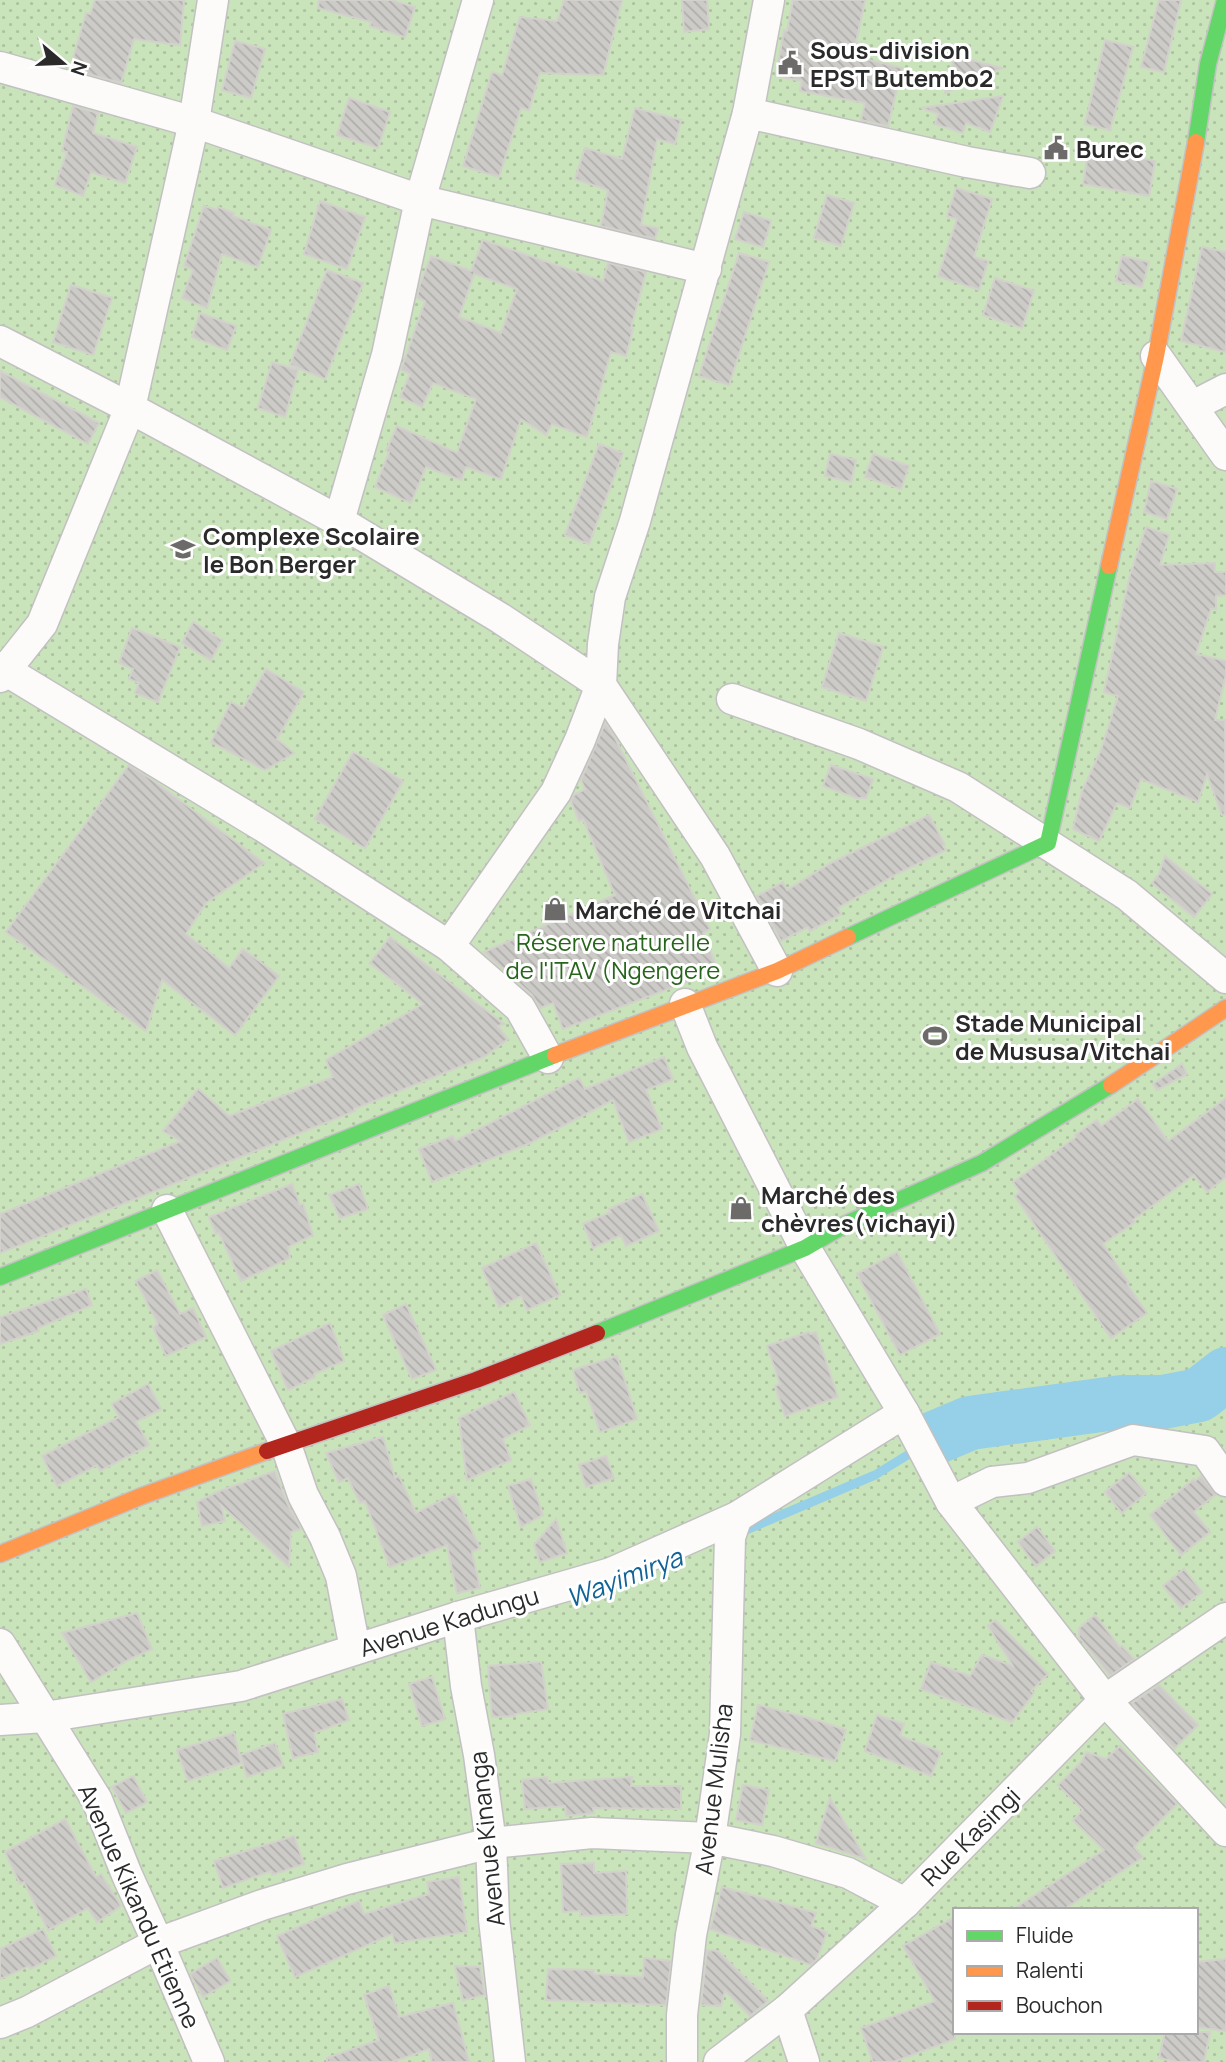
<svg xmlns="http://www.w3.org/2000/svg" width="1226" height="2062" font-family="Manrope,sans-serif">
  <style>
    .green { fill: url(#green-dots); fill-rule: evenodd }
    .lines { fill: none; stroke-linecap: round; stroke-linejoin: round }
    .stream { stroke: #95cfe8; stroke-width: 9 }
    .river { stroke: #95cfe8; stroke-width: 54 }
    .building { fill: url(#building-back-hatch); stroke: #d3d1cc; stroke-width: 2; fill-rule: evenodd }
    .street-casing { stroke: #c2c1c1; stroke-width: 33 }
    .fast-casing { stroke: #c2c1c1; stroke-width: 19 }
    .slow-casing { stroke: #c2c1c1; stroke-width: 19 }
    .jam-casing { stroke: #c2c1c1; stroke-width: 19 }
    .street { stroke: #fcfbfa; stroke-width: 30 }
    .fast { stroke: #63d668; stroke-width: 16 }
    .slow { stroke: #ff974d; stroke-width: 16 }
    .jam { stroke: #b3261e; stroke-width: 16 }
    .labels { text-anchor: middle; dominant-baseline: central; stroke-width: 6; stroke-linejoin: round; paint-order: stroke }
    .poi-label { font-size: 24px; font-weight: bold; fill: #2a2a2a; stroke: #fff; text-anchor: start }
    .park-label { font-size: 24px; fill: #28651c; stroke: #fff }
    .street-label { font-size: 24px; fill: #2a2a2a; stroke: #fff }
    .water-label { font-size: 26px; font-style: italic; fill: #116397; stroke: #fff }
  </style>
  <defs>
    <pattern id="green-dots" width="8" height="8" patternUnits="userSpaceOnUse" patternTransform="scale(1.75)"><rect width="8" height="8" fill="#c9e3ba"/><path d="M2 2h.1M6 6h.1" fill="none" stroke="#adc3a0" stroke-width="1.8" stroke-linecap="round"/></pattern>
    <pattern id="building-back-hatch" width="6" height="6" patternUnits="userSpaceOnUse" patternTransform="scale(1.75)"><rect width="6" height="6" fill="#cdcbc7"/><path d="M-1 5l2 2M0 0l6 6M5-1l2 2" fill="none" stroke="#b0aeab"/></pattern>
  </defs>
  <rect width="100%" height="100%" fill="#e8e5e0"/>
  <path class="green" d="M0,0H1226V2062H0ZM955,1910H1196V2032H955Z"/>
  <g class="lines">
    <polyline class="stream" points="739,1533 875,1475 919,1448"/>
    <polyline class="river" points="932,1439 970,1423 1122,1402 1163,1402 1199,1395 1226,1374"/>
  </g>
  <g class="building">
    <polygon points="95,0 184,0 180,45 134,39 121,83 70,69 86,13 90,14"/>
    <polygon points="319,0 391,0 415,7 405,37 370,26 371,22 318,8"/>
    <polygon points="564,0 622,0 603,75 540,73 529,110 521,108 499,177 463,166 492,72 502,75 520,17 557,21"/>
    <polygon points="682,0 707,0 709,29 684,32"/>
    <polygon points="793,0 865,0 856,43 864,44 861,58 902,68 888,126 861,120 865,103 800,91 802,81 776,76 784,30 787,31"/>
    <polygon points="1159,0 1181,0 1164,72 1141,67"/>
    <polygon points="1105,40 1133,47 1110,130 1085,124"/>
    <polygon points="235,41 265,49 251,98 222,90"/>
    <polygon points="955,56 1002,68 945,93"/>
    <polygon points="1003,96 990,132 966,123 963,133 935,124 938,114 922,108"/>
    <polygon points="349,98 390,112 378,148 337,135"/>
    <polygon points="73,106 98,113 93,133 137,147 125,183 91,172 83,196 55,185 67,152 62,151"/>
    <polygon points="635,108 681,120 675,144 657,139 641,225 658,228 655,239 601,226 608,190 575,179 585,148 622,159"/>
    <polygon points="1089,149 1155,161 1149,196 1083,184"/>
    <polygon points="956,188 992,199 974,257 988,261 979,290 938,276 957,219 947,216"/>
    <polygon points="827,195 854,203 841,246 814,238"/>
    <polygon points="320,201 365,217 347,269 304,254"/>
    <polygon points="204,206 217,210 218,207 234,213 233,216 271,230 258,267 222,254 207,308 182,298 193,270 184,266"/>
    <polygon points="744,212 771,221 763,247 735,239"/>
    <path d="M483,240L603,281L608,263L646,272L631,328L633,329L626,356L611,352L587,437L552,424L546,435L521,419L501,479L466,467L461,480L426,467L411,503L375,487L389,452L386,451L397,426L457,453L476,399L433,383L422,407L400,397L410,374L401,370L425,301L417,298L419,287L431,256L471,271ZM474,274L517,289L501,333L459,317Z"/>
    <polygon points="1202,247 1226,252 1226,352 1181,341"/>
    <polygon points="739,253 769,262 729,385 699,376"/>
    <polygon points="1122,256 1149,262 1142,287 1116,281"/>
    <polygon points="327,270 363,283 325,379 290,365"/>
    <polygon points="995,278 1034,291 1022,328 983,315"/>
    <polygon points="71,285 112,298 93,355 53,342"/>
    <polygon points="200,313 236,326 227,350 192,337"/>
    <polygon points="272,362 298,370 285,417 258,408"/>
    <polygon points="0,371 99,423 88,444 0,397"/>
    <polygon points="599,444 623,453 589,544 565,535"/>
    <polygon points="830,454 856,460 851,482 825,476"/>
    <polygon points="873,454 909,466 901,489 865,477"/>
    <polygon points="1151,481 1177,489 1167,519 1144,512"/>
    <polygon points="1146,527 1169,535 1160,565 1215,563 1215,572 1226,572 1226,595 1216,596 1216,609 1211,609 1196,654 1226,661 1226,675 1215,720 1225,720 1225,814 1222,815 1207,774 1198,802 1141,779 1130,808 1117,803 1099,841 1073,829 1082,791 1101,750 1118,696 1104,692 1130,575"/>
    <polygon points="193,622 222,640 211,660 182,643"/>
    <polygon points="132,628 180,647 158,702 135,693 139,683 129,679 133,669 119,663"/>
    <polygon points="839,633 883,647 866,701 822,687"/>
    <polygon points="266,669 304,692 277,739 294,753 265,770 211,742 231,702 243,708"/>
    <polygon points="605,723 614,736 710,929 703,933 718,970 563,1029 553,1003 540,1008 532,995 484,952 615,895 583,819 579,821 571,801 574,795 585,789 581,780"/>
    <polygon points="353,752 403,781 365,848 315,819"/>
    <polygon points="129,765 154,781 264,863 206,903 186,934 229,968 243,949 279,976 235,1035 162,980 146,1031 6,932"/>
    <polygon points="831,765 873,779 866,798 856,798 823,786"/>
    <polygon points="929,815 945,845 943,846 946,850 897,874 838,908 841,914 810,931 808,927 781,941 757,896 783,882 787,890 831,863"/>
    <polygon points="1165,856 1212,894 1194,917 1152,883 1159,874"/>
    <polygon points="390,937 504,1024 498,1026 508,1039 484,1057 354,1109 355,1111 0,1253 0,1214 181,1141 163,1131 198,1089 229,1116 333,1077 326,1060 423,1004 370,963"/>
    <polygon points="664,1057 673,1079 646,1090 662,1129 629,1142 613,1100 528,1144 432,1182 419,1149 453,1136 455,1141 579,1078 585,1089"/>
    <polygon points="1182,1064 1187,1074 1157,1090 1153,1084"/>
    <polygon points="1226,1098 1226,1177 1207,1192 1194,1175 1133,1220 1135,1222 1103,1244 1129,1283 1127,1284 1147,1313 1111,1338 1015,1196 1020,1192 1013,1182 1076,1137 1075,1135 1097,1120 1101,1126 1138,1099 1168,1141"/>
    <polygon points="292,1184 300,1205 303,1204 313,1235 288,1247 290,1258 241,1281 219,1233 216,1234 209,1217"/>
    <polygon points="359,1184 368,1209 340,1218 329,1195"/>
    <polygon points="642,1194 659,1231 626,1246 621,1235 593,1248 583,1224 611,1212 609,1209"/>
    <polygon points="536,1243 560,1295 527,1310 521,1296 499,1307 482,1268"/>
    <polygon points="897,1252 940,1334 900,1355 857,1274"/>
    <polygon points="157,1270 180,1314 193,1308 206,1337 166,1356 153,1327 158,1324 136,1281"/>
    <polygon points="86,1289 92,1305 38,1328 39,1331 0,1344 0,1317"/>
    <polygon points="406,1304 436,1370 412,1379 383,1315"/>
    <polygon points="330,1323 344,1361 314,1374 315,1377 288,1390 271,1351"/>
    <polygon points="809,1332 810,1334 816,1332 838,1397 785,1416 775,1386 780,1384 767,1346"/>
    <polygon points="617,1356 637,1419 600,1432 586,1391 580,1393 573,1370"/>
    <polygon points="148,1384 161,1409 136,1422 149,1445 100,1471 97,1465 57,1486 42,1456 119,1417 112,1404"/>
    <polygon points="514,1392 530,1425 503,1439 511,1460 467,1480 459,1418"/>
    <polygon points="383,1437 395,1478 399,1476 416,1513 454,1494 480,1548 472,1552 480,1588 457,1593 447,1545 390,1567 365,1501 360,1503 348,1478 339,1482 326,1453"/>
    <polygon points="606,1456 614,1478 586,1487 579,1465"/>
    <polygon points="275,1471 287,1503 301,1529 291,1532 289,1567 221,1505 225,1521 202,1526 197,1502 217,1492"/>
    <polygon points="1129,1473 1146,1493 1122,1513 1105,1492"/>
    <polygon points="1201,1476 1216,1494 1194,1512 1210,1532 1181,1555 1150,1515 1194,1479 1195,1481"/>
    <polygon points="531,1479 543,1515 521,1527 508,1486"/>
    <polygon points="556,1519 567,1553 540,1562 534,1545"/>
    <polygon points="1037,1527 1055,1551 1036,1566 1018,1542"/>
    <polygon points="1184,1569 1202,1592 1181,1608 1163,1586"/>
    <polygon points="137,1613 152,1649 130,1659 91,1682 62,1633"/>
    <polygon points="1095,1615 1120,1647 1122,1646 1134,1659 1110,1676 1079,1637 1079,1628"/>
    <polygon points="995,1620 1048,1674 1031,1691 1034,1693 1012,1722 921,1689 931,1662 970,1676 982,1655 1013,1666 988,1626"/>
    <polygon points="541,1662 548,1709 515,1714 515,1716 492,1717 488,1666"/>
    <polygon points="432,1677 445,1719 422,1726 409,1684"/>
    <polygon points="1159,1685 1198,1725 1174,1749 1132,1703"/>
    <polygon points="342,1699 349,1720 314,1733 318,1752 293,1758 283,1714"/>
    <polygon points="758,1705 816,1720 846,1730 835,1761 750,1740"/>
    <polygon points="877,1715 904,1724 900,1736 941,1752 931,1776 865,1751"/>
    <polygon points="234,1733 241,1763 188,1781 177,1750"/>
    <polygon points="275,1743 283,1765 247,1777 240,1755"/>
    <polygon points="1120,1746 1177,1804 1134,1847 1143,1857 1063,1910 1012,1910 1104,1850 1073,1820 1083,1810 1058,1785 1082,1761 1086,1752 1106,1759"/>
    <polygon points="133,1776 147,1802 126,1813 112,1787"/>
    <polygon points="547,1777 548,1783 632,1777 631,1786 681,1786 681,1809 593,1808 594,1813 566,1816 565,1806 525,1809 522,1780"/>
    <polygon points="743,1785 769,1790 762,1825 736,1820"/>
    <polygon points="830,1798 866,1859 816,1843"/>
    <polygon points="65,1819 96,1877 101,1874 121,1906 97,1922 88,1908 48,1930 24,1882 20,1884 5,1852"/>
    <polygon points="294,1836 304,1864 272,1875 271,1871 223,1888 214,1861"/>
    <polygon points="594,1863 594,1873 626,1871 627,1914 580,1916 580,1911 563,1912 561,1864"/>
    <polygon points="459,1877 467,1932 395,1943 392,1934 295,1977 277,1936 359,1901 364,1914 429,1894 427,1882"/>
    <polygon points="722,1887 816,1913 811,1926 827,1932 817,1959 811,1965 710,1929"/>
    <polygon points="955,1917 955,2039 893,2062 873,2062 861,2028 935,2001 903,1946"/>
    <polygon points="43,1929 56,1956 30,1969 29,1966 0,1979 0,1949"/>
    <polygon points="707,1950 718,1951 768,2001 750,2016 725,1991 721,2006 701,2005"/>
    <polygon points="217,1958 230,1981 203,1997 190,1974"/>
    <polygon points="644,1958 671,1961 666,2005 546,2000 548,1969 594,1970 594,1974 643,1977"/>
    <polygon points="1226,1959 1226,2031 1196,2027 1196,1962"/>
    <polygon points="455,1966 480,1967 485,1995 463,2000"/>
    <polygon points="389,1986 399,2017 453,2003 469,2062 432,2062 429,2049 392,2062 327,2062 327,2058 379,2040 364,1995"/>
    <polygon points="1165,2032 1210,2032 1204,2062 1178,2062 1159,2058"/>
  </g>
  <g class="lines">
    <g class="street-casing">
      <g id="street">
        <polyline points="769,0 748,113 635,521 610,597 603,644 601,685 715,856 777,971"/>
        <polyline points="0,67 194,122 420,200 706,269"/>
        <polyline points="748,113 967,162 1030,173"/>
        <polyline points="0,341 130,408 339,521 500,618 601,685 580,740 556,792 449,946"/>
        <polyline points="1156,356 1226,455"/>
        <polyline points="1193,406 1226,389"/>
        <polyline points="339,521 387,355 420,200 478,0"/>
        <polyline points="0,667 264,827 449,946 520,1008 548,1058"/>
        <polyline points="0,677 42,624 130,408 194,122 213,0"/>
        <polyline points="732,699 859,744 958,787 1127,895 1226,978"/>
        <polyline points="685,1004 702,1047 805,1248 904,1413 951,1502 1105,1700 1226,1831"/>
        <polyline points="167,1210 286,1445 303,1495 325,1537 341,1576 355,1649"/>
        <polyline points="951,1502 992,1482 1028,1478 1133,1440 1205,1451 1226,1481"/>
        <polyline points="458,1617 466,1686 479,1755 491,1843 494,1919 510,2062"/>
        <polyline points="0,1644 97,1800 127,1875 158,1943 209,2062"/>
        <polyline points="0,1720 45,1717 241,1686 458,1617 611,1573 737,1517 904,1413"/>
        <polyline points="787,2010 804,2062"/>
        <polyline points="0,2023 27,2012 158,1943 262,1905 347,1879 491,1843 592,1833 710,1838 773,1851 848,1873 905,1903"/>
        <polyline points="682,2062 682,2015 691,1935 710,1838 725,1734 730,1537 737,1517"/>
        <polyline points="719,2062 787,2010 905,1903 1105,1700 1226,1618"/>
      </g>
    </g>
    <g class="fast-casing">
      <g id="fast">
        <polyline points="1196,142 1208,64 1225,0"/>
        <polyline points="848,937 1048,843 1109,566"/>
        <polyline points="0,1277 555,1055"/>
        <polyline points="597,1333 805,1248 846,1224 982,1163 1111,1085"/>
      </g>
    </g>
    <g class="slow-casing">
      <g id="slow">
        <polyline points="1109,566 1156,356 1196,142"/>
        <polyline points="555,1055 777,971 848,937"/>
        <polyline points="1111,1085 1226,1008"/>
        <polyline points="0,1554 142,1496 267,1451"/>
      </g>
    </g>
    <g class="jam-casing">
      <polyline id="jam" points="267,1451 476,1380 597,1333"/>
    </g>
    <use href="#street" class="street"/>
    <use href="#fast" class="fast"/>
    <use href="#slow" class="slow"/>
    <use href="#jam" class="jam"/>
  </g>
  <defs>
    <g id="civic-bare" transform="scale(1.89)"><path d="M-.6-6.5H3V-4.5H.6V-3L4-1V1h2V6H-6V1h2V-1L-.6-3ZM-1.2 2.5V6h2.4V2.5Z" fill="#6c6b6a" stroke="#fff" stroke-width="2.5" paint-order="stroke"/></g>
    <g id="school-bare" transform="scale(1.89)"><path d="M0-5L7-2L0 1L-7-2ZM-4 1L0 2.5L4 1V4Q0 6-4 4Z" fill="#6c6b6a" stroke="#fff" stroke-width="2.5" paint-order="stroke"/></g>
    <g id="shop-bare" transform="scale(1.89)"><path d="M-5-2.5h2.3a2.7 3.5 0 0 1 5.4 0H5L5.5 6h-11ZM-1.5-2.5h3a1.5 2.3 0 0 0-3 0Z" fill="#6c6b6a" stroke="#fff" stroke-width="2.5" paint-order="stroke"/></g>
    <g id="stadium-bare" transform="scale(1.89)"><path d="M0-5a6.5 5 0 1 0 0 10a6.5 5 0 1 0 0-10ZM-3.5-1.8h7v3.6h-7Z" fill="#6c6b6a" stroke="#fff" stroke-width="2.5" paint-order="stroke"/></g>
  </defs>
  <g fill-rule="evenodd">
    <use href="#civic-bare" x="790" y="63"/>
    <use href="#civic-bare" x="1056" y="148"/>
    <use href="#school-bare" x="183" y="549"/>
    <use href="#shop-bare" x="555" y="909"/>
    <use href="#stadium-bare" x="935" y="1036"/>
    <use href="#shop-bare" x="741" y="1208"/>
  </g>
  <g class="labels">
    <g class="poi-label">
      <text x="810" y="49">Sous-division<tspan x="810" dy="28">EPST Butembo2</tspan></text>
      <text x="1076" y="148">Burec</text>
      <text x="203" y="535">Complexe Scolaire<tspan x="203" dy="28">le Bon Berger</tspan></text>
      <text x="575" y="909">Marché de Vitchai</text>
      <text x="955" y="1022">Stade Municipal<tspan x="955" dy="28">de Mususa/Vitchai</tspan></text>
      <text x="761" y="1194">Marché des<tspan x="761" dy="28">chèvres(vichayi)</tspan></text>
    </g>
    <g class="park-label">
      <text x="613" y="941">Réserve naturelle<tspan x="613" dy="28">de l'ITAV (Ngengere</tspan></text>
    </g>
    <g class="street-label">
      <text transform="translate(449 1621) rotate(-17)">Avenue Kadungu</text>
      <text transform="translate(713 1789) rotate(-83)">Avenue Mulisha</text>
      <text transform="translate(970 1836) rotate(-45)">Rue Kasingi</text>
      <text transform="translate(486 1839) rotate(-96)">Avenue Kinanga</text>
      <text transform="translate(140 1906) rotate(66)">Avenue Kikandu Etienne</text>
    </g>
    <g class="water-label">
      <text transform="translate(624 1577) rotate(-21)">Wayimirya</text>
    </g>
  </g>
  <rect x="953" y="1908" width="245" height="126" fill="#ffffff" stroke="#aaaaaa" stroke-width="2"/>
  <rect x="967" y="1931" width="35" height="10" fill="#63d668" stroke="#aaaaaa" stroke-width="2"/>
  <text x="1016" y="1943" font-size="21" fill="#2a2a2a">Fluide</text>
  <rect x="967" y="1966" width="35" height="10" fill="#ff974d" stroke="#aaaaaa" stroke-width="2"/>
  <text x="1016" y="1978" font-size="21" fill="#2a2a2a">Ralenti</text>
  <rect x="967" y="2001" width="35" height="10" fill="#b3261e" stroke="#aaaaaa" stroke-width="2"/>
  <text x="1016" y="2013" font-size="21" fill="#2a2a2a">Bouchon</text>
  <g transform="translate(63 63) rotate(109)" stroke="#ffffff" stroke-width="5" paint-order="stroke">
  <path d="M0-5L12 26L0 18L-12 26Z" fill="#2a2a2a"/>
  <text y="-10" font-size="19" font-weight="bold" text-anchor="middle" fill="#2a2a2a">N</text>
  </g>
</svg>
